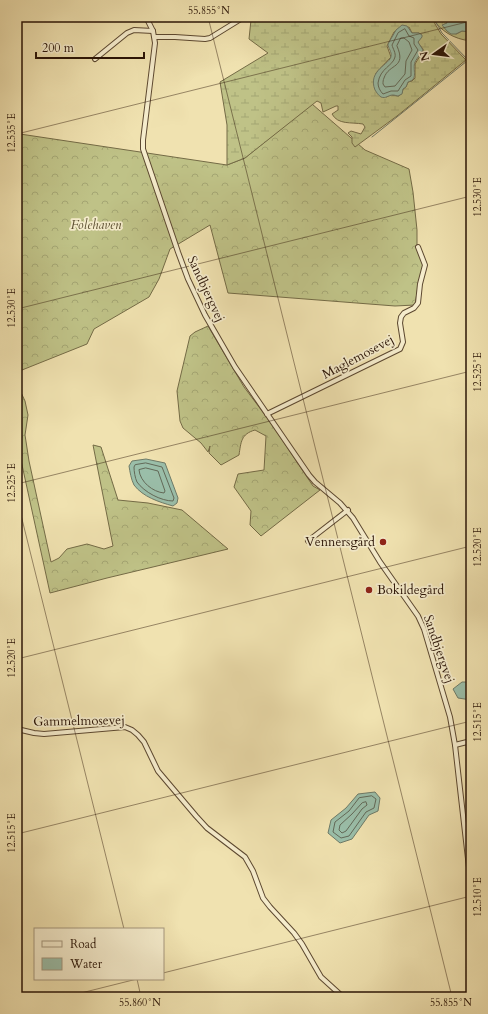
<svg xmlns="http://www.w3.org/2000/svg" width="488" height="1014" font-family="Cardo,serif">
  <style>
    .forest { fill: url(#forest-crowns); stroke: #746b46 }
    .wetland { fill: url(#wetland-marsh); stroke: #746b46; fill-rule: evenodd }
    .water { fill: #9abea9; stroke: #6d7a68 }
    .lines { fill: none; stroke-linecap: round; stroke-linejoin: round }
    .shore { stroke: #626958; stroke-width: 1 }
    .stream { stroke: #6d7a68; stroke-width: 1 }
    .minor-casing { stroke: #5c4830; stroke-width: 6 }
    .minor { stroke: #f5eccc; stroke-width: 4 }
    .ticks { fill: none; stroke: #2a1406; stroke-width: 1; stroke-opacity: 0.45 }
    .poi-dot { fill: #8f2418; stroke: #f5eccc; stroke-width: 1.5 }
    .labels { text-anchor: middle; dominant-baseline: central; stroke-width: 3.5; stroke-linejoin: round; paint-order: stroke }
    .park-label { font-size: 13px; font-style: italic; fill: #5e5133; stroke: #f5eccc }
    .street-label { font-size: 13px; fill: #2a1406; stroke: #f5eccc }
    .poi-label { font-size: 13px; fill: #2a1406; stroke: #f5eccc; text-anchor: end }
    .neatline { fill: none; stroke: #2a1406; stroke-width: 1.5 }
    .ticks-label { font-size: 10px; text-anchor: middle; fill: #2a1406 }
  </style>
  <defs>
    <pattern id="forest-crowns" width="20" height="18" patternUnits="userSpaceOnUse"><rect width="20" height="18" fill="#bfc287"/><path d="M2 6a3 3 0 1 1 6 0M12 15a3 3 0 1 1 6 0" fill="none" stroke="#a4a673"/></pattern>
    <pattern id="wetland-marsh" width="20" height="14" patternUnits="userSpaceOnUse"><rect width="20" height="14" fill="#bfc287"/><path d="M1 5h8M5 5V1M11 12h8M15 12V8" fill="none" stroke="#a4a673"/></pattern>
  </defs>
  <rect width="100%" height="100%" fill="#f0e2b0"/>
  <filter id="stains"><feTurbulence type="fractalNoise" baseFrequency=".005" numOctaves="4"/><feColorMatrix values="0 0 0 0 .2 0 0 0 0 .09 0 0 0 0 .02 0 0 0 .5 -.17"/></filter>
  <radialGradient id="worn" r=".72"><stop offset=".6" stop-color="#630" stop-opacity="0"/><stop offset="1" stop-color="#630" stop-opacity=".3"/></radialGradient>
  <g class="forest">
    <path d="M431,17H436L437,19L446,17L447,23L443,25L456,34L462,31L471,32V41C453,39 441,31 431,17Z"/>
    <polygon points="312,104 365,150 409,169 413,192 417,230 417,247 424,265 419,280 415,305 395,306 228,293 210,225 170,249 159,279 149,297 94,329 87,344 22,370 17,376 17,135 20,134 227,165 245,158"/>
    <path d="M208,326L244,387L271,423L313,486L320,490L261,536L250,525L251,511L234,487L238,474L264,470L266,436L255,430C241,434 241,442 239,455L221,465L209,453L210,446L208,452L201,443L183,428L180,421L177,391L190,336L195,332Z"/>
    <polygon points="17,384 25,401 28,415 25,435 29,461 51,562 59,558 67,549 87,544 104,549 113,546 93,445 101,447 118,500 148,503 182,510 228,549 107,578 50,593 17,442"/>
  </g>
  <path class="wetland" d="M255,17H431L441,34L466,60L397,116L355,147L352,143V137L348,133L351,131L361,134L365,127L363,124C351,122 338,125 332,114L338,110V106H336L323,112L321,103L317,101L245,158L227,165V125L220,82L268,53L249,39L251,20ZM409,27L412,33H419L418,43L423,49V51L415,64V78L412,81L408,82L406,87L403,89L402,93L399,96L391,95L386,97L374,84L376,73L391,57L387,46L394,32Z"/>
  <g class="water">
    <polygon points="436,17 471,17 471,32 462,31 456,34 451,34 447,31 442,25 447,23 446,17 437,19"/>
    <path d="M402,25L407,26L412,33H419L422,35V37L418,42L423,50C421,54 417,58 415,62C412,70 419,79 408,82L406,87L403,89L402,94L398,96C397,96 395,95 393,95C388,95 386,99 381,97C378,95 377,93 375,90C367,70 391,64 391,56C392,52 388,48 388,44L396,30Z"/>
    <path d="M146,459L165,463L178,498L177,503L173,506C159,502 143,497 134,485C131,479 130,472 129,466L132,461Z"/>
    <polygon points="462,682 471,682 471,700 458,698 453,689"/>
    <polygon points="375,792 380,798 378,811 369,815 352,839 340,843 328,833 331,820 346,808 358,794"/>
  </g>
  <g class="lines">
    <g class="shore">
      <path d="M405,29L409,36L414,38V44L418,50L411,62V76L405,80L398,91H391L383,94C380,91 378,87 378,83C380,68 393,66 395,57C396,53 393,49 392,45L398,33Z"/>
      <path d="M401,38H404L409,42L412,50L406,61L405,74L395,86L385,87L383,84C383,82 383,80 384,78C389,63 407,69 397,46Z"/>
      <path d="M146,463L162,467L174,498L173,501C161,501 144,492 137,482C135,478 134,471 134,467L135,465Z"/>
      <path d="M146,468L158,471L165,491L164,493C153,492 140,482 139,470Z"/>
      <polygon points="372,796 376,799 374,808 366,812 349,836 341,838 333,832 335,822 349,811 359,798"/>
      <polygon points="366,802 367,805 362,809 346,831 342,833 339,830 340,825 352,814 362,803"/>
    </g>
    <g class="stream">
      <polyline points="433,17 442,33 469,61"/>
      <polyline points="372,137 467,61 469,61 471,64"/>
    </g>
    <g class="minor-casing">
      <g id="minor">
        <polyline points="146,17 153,31 155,43 143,140 143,149 178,252 188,279 205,315 235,367 309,475 315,482 340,503 353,518 380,562 418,616 424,629 450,717 455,745 471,885"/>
        <polyline points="155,37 175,37 205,39 210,38 244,17"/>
        <polyline points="95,59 127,33 134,30 153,31"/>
        <polyline points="267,414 400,349 403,342 400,323 401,317 404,313 414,308 418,303 420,284 425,265 418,247"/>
        <polyline points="308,541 348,510"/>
        <polyline points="17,729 34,733 44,734 125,727 132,730 138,735 144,742 158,771 196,816 207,828 245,857 253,871 263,898 270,907 294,933 302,944 321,977 343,997"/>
        <polyline points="455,745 471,741"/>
      </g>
    </g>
    <use href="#minor" class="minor"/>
  </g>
  <path class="ticks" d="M208,17L452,997M17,134L471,21M17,309L471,196M17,484L471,371M17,499L124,929M17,659L471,546M17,834L471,721M163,973L471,896M137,979L141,997M65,997L137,979"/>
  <g class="poi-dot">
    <circle cx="383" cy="542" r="4"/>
    <circle cx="369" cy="590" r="4"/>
  </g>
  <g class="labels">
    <g class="park-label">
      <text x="96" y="225">Folehaven</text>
    </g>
    <g class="street-label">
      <text transform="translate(206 289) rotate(65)">Sandbjergvej</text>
      <text transform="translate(358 357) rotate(-28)">Maglemosevej</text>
      <text transform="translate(439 649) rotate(71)">Sandbjergvej</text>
      <text transform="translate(79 721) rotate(-1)">Gammelmosevej</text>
    </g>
    <g class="poi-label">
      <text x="375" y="542">Vennersgård</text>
      <text x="377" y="590" text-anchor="start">Bokildegård</text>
    </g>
  </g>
  <rect width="488" height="1014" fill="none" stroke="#f0e2b0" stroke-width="44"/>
  <rect x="34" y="928" width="130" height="52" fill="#f5eccc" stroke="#a4967d"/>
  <rect x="42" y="941" width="20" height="6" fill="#f5eccc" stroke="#a4967d"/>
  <text x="70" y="948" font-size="12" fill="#2a1406">Road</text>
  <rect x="42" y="958" width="20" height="12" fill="#9abea9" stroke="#a4967d"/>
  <text x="70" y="968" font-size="12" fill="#2a1406">Water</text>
  <g transform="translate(434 54) rotate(256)" stroke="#f5eccc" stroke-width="3" paint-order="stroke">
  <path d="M0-3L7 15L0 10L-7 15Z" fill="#2a1406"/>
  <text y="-6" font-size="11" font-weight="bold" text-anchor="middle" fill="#2a1406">N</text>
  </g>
  <path d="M36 52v6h108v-6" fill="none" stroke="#2a1406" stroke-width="2"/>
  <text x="42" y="52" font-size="12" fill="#2a1406" stroke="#f5eccc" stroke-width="3" paint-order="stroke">200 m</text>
  <rect x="22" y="22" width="444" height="970" class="neatline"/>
  <g class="ticks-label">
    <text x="209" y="14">55.855°N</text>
    <text transform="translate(11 133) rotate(-90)" y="4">12.535°E</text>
    <text transform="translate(477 197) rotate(-90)" y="4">12.530°E</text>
    <text transform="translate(11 308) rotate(-90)" y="4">12.530°E</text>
    <text transform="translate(477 372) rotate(-90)" y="4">12.525°E</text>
    <text transform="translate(11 483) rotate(-90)" y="4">12.525°E</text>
    <text transform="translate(477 547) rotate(-90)" y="4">12.520°E</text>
    <text transform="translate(11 658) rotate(-90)" y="4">12.520°E</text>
    <text transform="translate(477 722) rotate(-90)" y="4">12.515°E</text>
    <text transform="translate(11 833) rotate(-90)" y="4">12.515°E</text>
    <text transform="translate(477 897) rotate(-90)" y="4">12.510°E</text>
    <text x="140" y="1006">55.860°N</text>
    <text x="451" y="1006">55.855°N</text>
  </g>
  <rect width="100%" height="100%" filter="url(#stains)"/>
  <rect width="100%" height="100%" fill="url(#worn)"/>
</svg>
